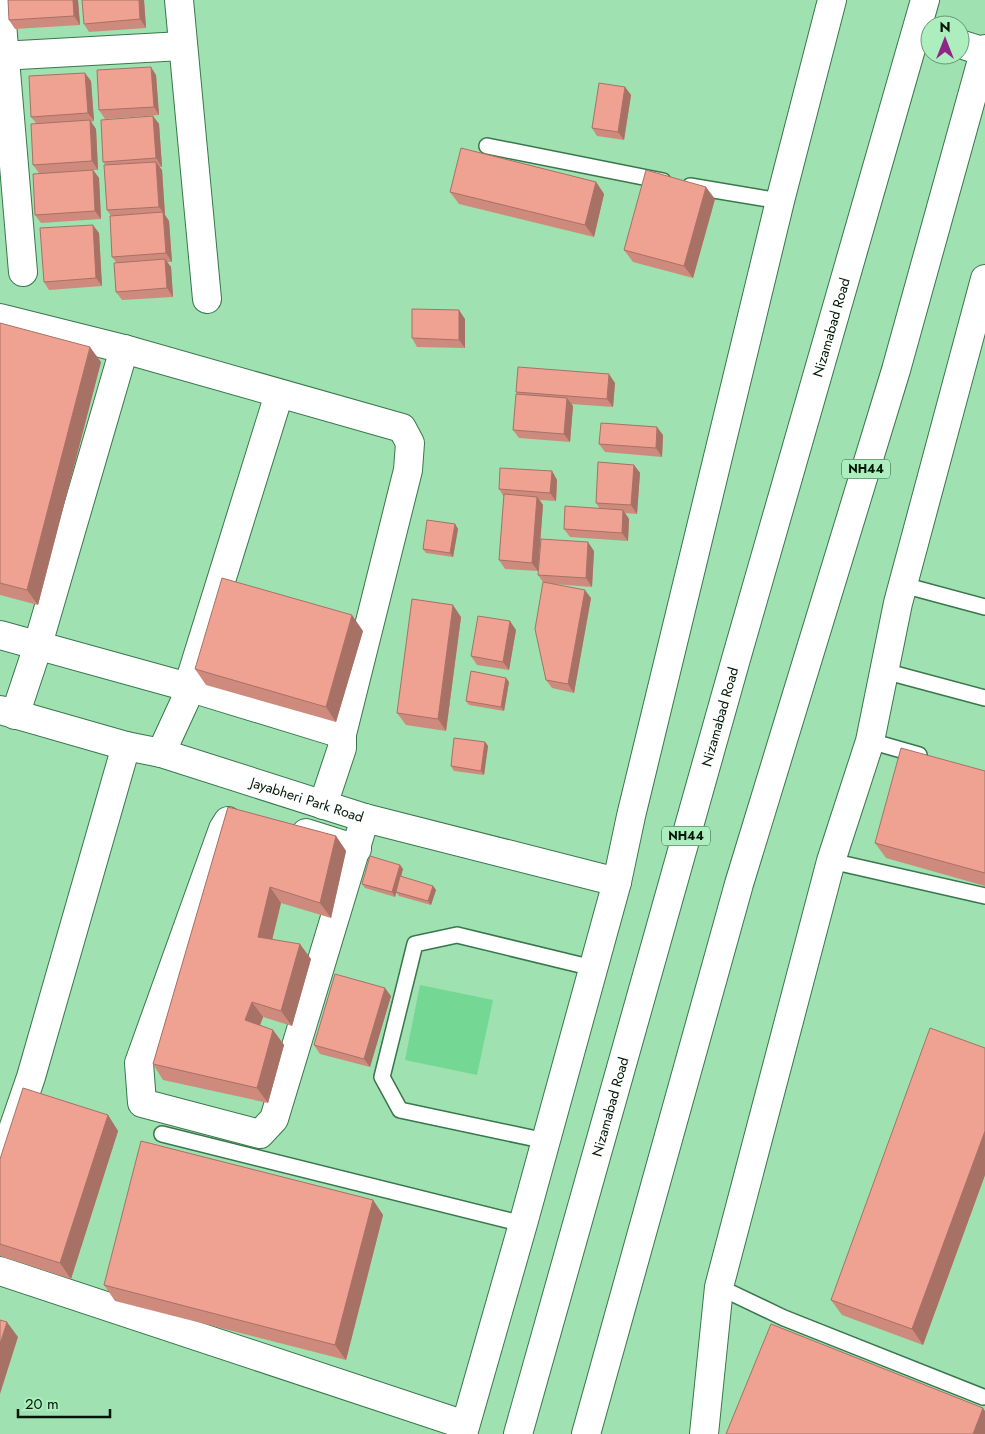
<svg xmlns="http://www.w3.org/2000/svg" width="985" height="1434" font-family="Jost,sans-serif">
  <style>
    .green { fill: #74d793 }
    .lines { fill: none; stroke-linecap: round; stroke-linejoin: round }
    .lane-casing { stroke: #38774c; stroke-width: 18 }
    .street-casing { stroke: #38774c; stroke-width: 30 }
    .secondary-casing { stroke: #38774c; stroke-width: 30 }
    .highway-casing { stroke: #38774c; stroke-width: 30 }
    .lane { stroke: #fff; stroke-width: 15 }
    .street { stroke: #fff; stroke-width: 28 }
    .secondary { stroke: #fff; stroke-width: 28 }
    .highway { stroke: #fff; stroke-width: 28 }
    .wall { fill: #ce8b7d }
    .shaded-wall { fill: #a77166 }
    .building { fill: #efa291; stroke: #a77166 }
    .labels { text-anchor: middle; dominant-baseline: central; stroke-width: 5; stroke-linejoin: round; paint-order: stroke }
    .shield { fill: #aceebd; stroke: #34583e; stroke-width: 1 }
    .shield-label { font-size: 12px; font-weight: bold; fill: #001707 }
    .street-label { font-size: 14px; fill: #001707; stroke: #aceebd }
  </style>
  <rect width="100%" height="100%" fill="#9fe1b1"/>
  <polygon class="green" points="420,985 493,1000 477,1075 405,1060"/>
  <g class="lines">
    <g class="lane-casing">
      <g id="lane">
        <polyline points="487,146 663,181"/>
        <polyline points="690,186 780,201"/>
        <polyline points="903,585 985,607"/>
        <polyline points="884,671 985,698"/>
        <polyline points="870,741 919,755"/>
        <polyline points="831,861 985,896"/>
        <polyline points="162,1134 523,1224"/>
        <polyline points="546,1141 400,1110 382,1077 415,944 457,935 593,968"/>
        <polyline points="719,1287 784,1318 983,1397"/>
      </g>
    </g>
    <g class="street-casing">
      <g id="street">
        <polyline points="0,0 23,272"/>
        <polyline points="179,0 207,299"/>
        <polyline points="0,56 182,46"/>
        <polyline points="0,318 124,349 402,428 410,443 408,470 342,734 342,748 323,805"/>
        <polyline points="0,635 188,687 342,734"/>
        <path id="s1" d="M0,710L126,746L161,753L365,818L617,882"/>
        <polyline points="15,715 34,658 124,349"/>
        <polyline points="161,753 185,701 188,687 279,394"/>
        <polyline points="228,821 223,829 139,1063 142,1103 260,1134 274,1119 365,818"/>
        <polyline points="306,833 357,849"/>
        <polyline points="0,1167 31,1077 126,746"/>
        <polyline points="0,1271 465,1425"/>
      </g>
    </g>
    <g class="secondary-casing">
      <g id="secondary">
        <polyline points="463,1434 523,1224 617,882 631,816 780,201 832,0"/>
        <polyline points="704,1434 719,1287 831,861 870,741 898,603 985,279"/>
      </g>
    </g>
    <g class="highway-casing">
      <g id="highway">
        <polyline points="960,44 985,52"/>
        <path id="s2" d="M518,1434L736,659L925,0"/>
        <polyline points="586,1434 739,884 896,370 985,49"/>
      </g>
    </g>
    <use href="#lane" class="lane"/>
    <use href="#street" class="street"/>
    <use href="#secondary" class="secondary"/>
    <use href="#highway" class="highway"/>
  </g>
  <g class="wall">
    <polygon points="8,0 78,0 80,25 15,29 9,20"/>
    <polygon points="144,0 146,28 89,32 84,24"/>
    <polygon points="156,75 159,115 105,119 99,110"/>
    <polygon points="91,81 94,121 91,122 96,129 98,170 93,170 99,178 101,219 41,223 35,215 39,173 33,165 36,123 31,117"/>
    <polygon points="625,87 631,95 624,140 597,136 592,128"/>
    <polygon points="153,116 159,124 162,167 159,167 162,170 165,215 169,221 172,262 167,262 171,267 173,297 122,300 116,292 116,262 112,257 111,216 107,210 106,165 103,162"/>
    <polygon points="596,182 604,194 594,237 459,204 450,192"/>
    <polygon points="715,199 693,278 633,262 624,250"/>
    <polygon points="99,233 102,286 49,290 44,282"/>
    <polygon points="465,319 465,348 417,347 412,338"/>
    <polygon points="0,323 101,362 38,605 0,595"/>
    <polygon points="615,383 613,407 571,404 573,406 570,442 519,438 513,430 517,394 516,392"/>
    <polygon points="663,435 662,457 605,452 599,444"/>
    <polygon points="634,465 640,473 637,514 625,513 629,519 628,541 570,537 564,529 600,509 596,503"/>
    <polygon points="552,471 557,480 556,501 540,500 543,505 538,571 505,569 499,560 504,497 499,489"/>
    <polygon points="455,524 458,529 453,557 426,553 423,549"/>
    <polygon points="594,551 592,587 553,584 591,598 574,693 552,688 546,680 543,582 538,575"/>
    <polygon points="461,617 446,731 406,725 397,713"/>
    <polygon points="516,630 509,670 477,665 471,656"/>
    <polygon points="363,631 336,722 206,685 195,669"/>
    <polygon points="506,678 509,682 504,711 469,705 466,701"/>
    <polygon points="485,742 488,746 484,775 454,771 451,766"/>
    <polygon points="985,771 985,886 886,858 875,843"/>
    <polygon points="228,807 336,836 346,851 331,918 281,903 272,939 311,959 292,1026 263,1017 260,1025 273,1030 284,1045 268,1103 163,1080 153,1064"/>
    <polygon points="400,865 403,869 401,877 433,886 436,890 431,905 399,896 396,892 395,897 365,888 362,884"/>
    <polygon points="391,996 370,1067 320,1054 314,1045"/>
    <polygon points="985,1048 985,1175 923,1345 842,1315 831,1300"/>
    <polygon points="108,1115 118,1131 71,1279 0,1256 0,1159"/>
    <polygon points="373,1200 383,1215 346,1360 115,1301 104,1285"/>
  </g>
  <g class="shaded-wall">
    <polygon points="73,0 78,0 80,25 74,16"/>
    <polygon points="139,0 144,0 146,28 140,19"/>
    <polygon points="151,67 156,75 159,115 154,107"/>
    <polygon points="85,73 91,81 94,121 88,113"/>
    <polygon points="625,87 631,95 624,140 618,132"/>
    <polygon points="153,116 159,124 162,167 156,158"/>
    <polygon points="90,120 96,129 98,170 92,161"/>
    <polygon points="156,162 162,170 165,215 169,221 172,262 166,253 163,212 159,207"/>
    <polygon points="93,170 99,178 101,219 95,211"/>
    <polygon points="596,182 604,194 594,237 585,225"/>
    <polygon points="706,187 715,199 693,278 684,266"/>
    <polygon points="93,225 99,233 102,286 96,278"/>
    <polygon points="165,259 171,267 173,297 167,288"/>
    <polygon points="459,310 465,319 465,348 459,340"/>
    <polygon points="90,347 101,362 38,605 27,590"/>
    <polygon points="609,374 615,383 613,407 607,399"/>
    <polygon points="567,398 573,406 570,442 564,434"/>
    <polygon points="657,427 663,435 662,457 656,448"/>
    <polygon points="634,465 640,473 637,514 631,505"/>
    <polygon points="552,471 557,480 556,501 550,493"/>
    <polygon points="537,497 543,505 538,571 532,563"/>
    <polygon points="623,510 629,519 628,541 622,533"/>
    <polygon points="455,524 458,529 453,557 450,553"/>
    <polygon points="588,542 594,551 592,587 586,578"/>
    <polygon points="585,590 591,598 574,693 568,684"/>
    <polygon points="453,605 461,617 446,731 438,719"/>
    <polygon points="352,615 363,631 336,722 326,707"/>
    <polygon points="510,621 516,630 509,670 503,662"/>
    <polygon points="506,678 509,682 504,711 501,707"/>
    <polygon points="485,742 488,746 484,775 481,771"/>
    <polygon points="336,836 346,851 331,918 320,903"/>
    <polygon points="400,865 403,869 395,897 392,892"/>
    <polygon points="433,886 436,890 431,905 428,901"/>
    <polygon points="270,887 281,903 269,953 258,937"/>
    <polygon points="300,944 311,959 292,1026 281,1011"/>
    <polygon points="385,988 391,996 370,1067 364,1059"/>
    <polygon points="252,1002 263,1017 256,1036 245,1020"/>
    <polygon points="273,1030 284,1045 268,1103 257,1088"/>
    <polygon points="108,1115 118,1131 71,1279 60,1263"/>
    <polygon points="985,1131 985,1175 923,1345 912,1329"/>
    <polygon points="373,1200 383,1215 346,1360 335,1345"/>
    <polygon points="7,1322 18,1337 0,1394 0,1344"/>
    <polygon points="983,1408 985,1411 985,1434 973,1434"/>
  </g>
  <g class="building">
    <polygon points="8,0 73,0 74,16 9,20"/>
    <polygon points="82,0 139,0 140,19 84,24"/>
    <polygon points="151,67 154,107 99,110 97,70"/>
    <polygon points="85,73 88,113 31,117 29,76"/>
    <polygon points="599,83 625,87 618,132 592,128"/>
    <polygon points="153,116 156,158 103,162 101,120"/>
    <polygon points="90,120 92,161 33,165 31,124"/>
    <polygon points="461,148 596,182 585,225 450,192"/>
    <polygon points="156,162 159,207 107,210 104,165"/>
    <polygon points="93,170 95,211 35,215 33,174"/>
    <polygon points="646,170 706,187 684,266 624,250"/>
    <polygon points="163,212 166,253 112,257 110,216"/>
    <polygon points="93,225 96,278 44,282 40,228"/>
    <polygon points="165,259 167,288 116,292 114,263"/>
    <polygon points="412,309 459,310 459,340 412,338"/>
    <polygon points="0,323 90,347 27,590 0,583"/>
    <polygon points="518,367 609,374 607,399 516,392"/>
    <polygon points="516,394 567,398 564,434 513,430"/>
    <polygon points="601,423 657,427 656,448 599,444"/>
    <polygon points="598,462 634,465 631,505 596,503"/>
    <polygon points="500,468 552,471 550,493 499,489"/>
    <polygon points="504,494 537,497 532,563 499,560"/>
    <polygon points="565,506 623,510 622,533 564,529"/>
    <polygon points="427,520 455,524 450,553 423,549"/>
    <polygon points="541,539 588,542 586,578 538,575"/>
    <polygon points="222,578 352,615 326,707 195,669"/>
    <polygon points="543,582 585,590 568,684 546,680 535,629"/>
    <polygon points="412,599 453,605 438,719 397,713"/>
    <polygon points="478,616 510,621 503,662 471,656"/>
    <polygon points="471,671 506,678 501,707 466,701"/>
    <polygon points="454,738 485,742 481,771 451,766"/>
    <polygon points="901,748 985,771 985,873 875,843"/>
    <polygon points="228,807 336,836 320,903 270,887 258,937 300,944 281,1011 252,1002 245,1020 273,1030 257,1088 153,1064"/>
    <polygon points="370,856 400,865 392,892 362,884"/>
    <polygon points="400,876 433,886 428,901 396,892"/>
    <polygon points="335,974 385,988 364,1059 314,1045"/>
    <polygon points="930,1028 985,1048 985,1131 912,1329 831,1300"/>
    <polygon points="23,1088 108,1115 60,1263 0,1244 0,1159"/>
    <polygon points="141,1141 373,1200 335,1345 104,1285"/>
    <polygon points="0,1320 7,1322 0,1344"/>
    <polygon points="771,1324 983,1408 973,1434 726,1434"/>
  </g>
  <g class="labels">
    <g class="shield">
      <rect x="842" y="459.5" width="48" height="19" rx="4"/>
      <rect x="662" y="826.5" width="48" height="19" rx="4"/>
    </g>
    <g class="shield-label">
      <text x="866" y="469">NH44</text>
      <text x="686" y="836">NH44</text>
    </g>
    <g class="street-label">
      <text stroke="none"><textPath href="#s2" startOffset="1150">Nizamabad Road</textPath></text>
      <text stroke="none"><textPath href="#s2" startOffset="745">Nizamabad Road</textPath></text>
      <text stroke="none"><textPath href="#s1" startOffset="320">Jayabheri Park Road</textPath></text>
      <text stroke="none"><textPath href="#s2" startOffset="340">Nizamabad Road</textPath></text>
    </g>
  </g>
  <g transform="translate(945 40)"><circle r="24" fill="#aceebd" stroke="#679874"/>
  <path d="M0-4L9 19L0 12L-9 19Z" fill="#912587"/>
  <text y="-8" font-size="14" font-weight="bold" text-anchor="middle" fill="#001707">N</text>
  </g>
  <path d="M18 1409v8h92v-8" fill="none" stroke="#001707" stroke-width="2.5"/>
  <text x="25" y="1409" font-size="15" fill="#001707" stroke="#aceebd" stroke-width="4" paint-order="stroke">20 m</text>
</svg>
